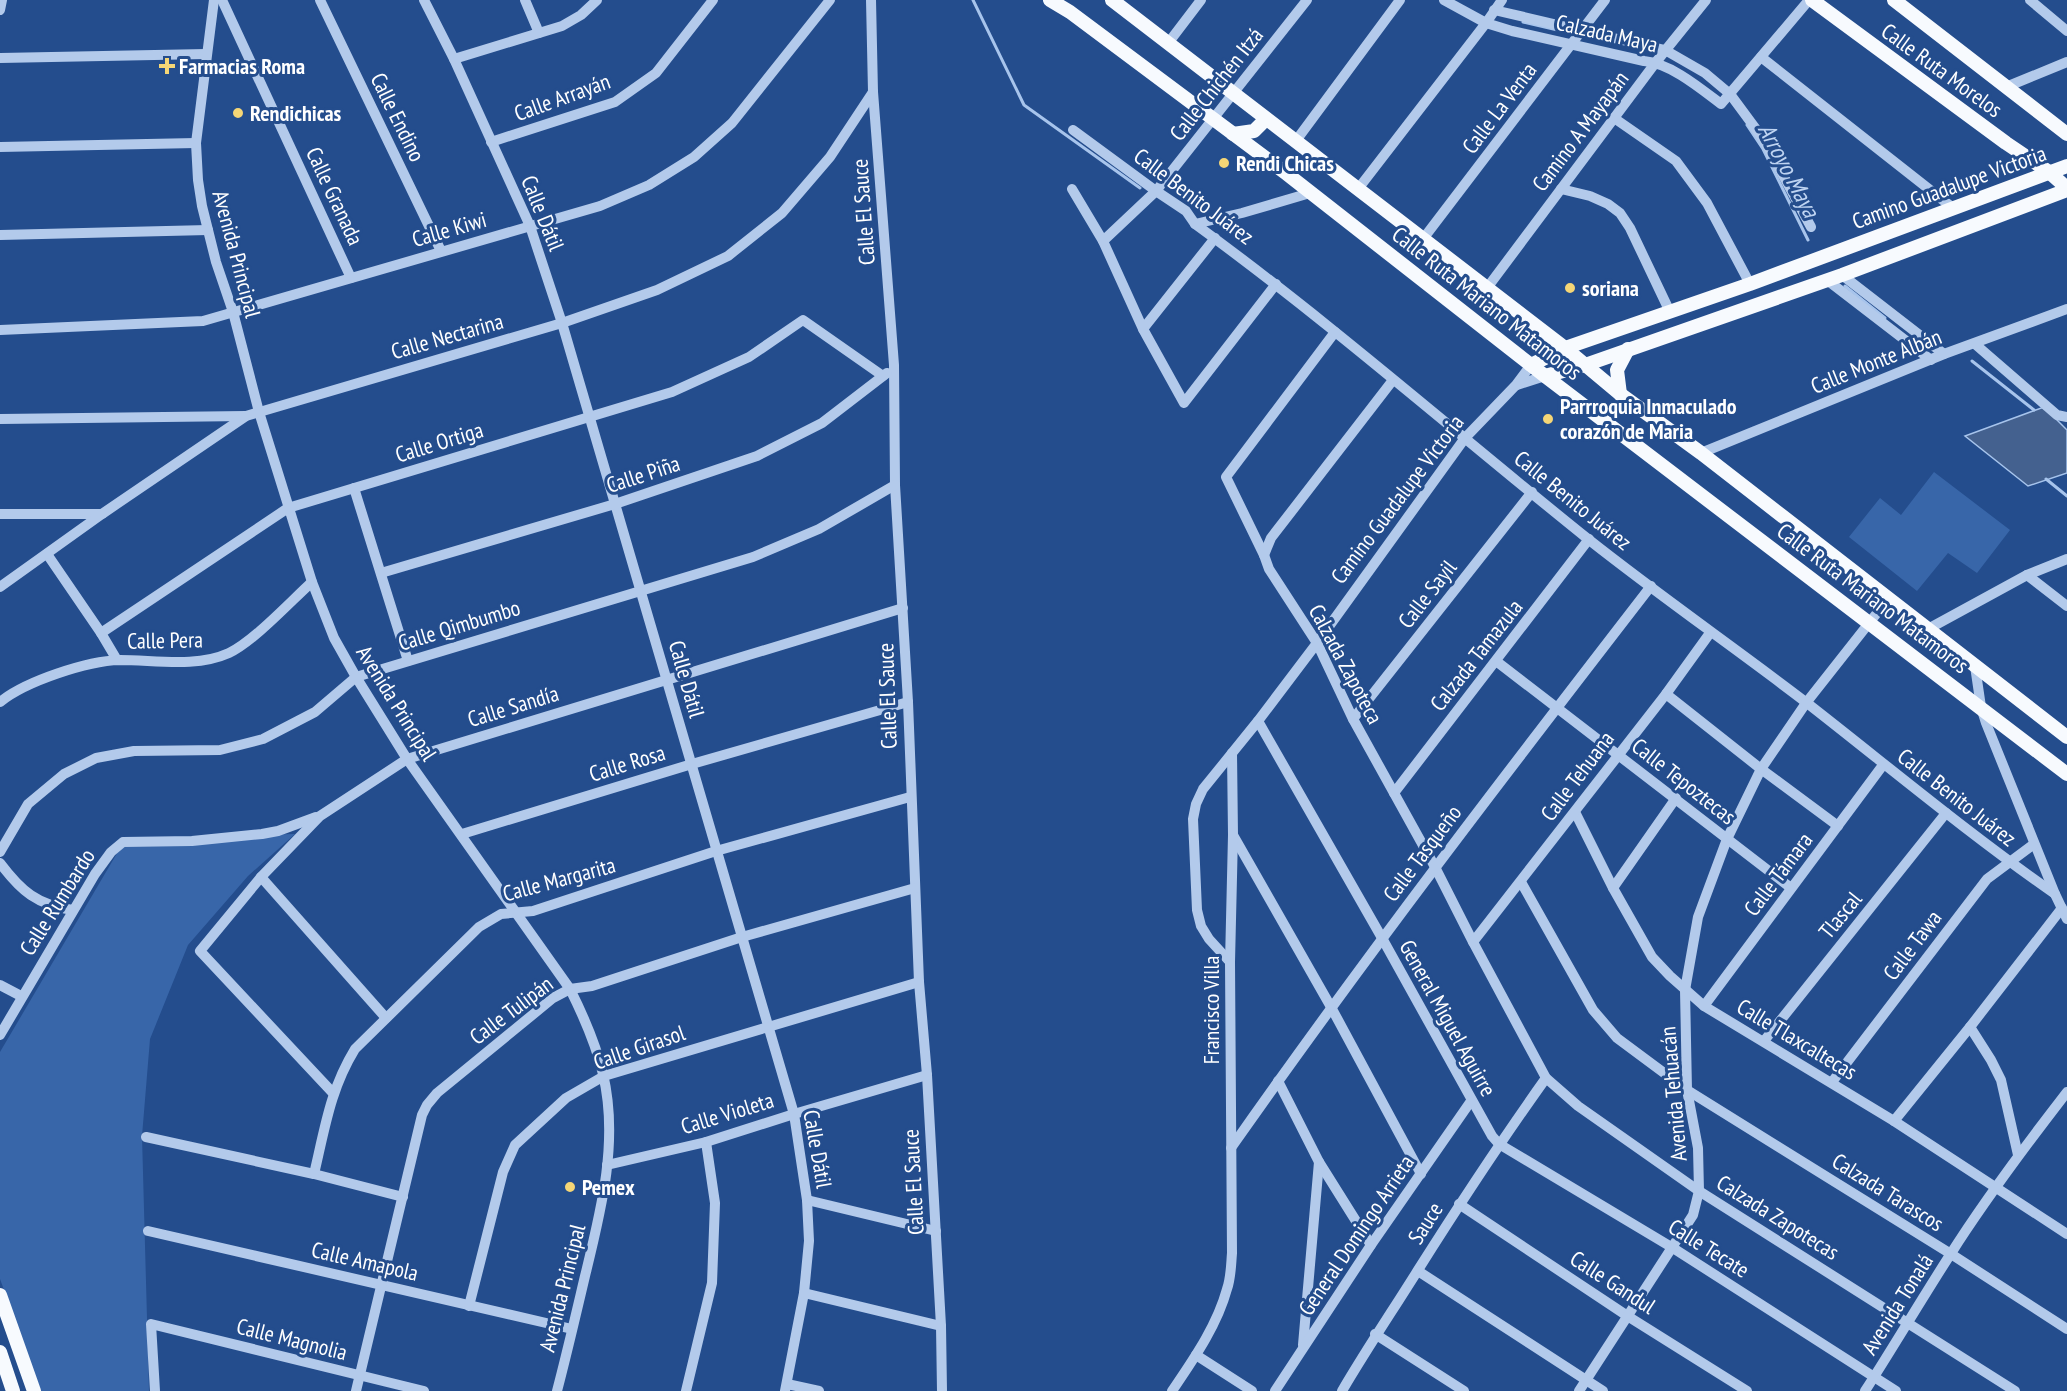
<svg xmlns="http://www.w3.org/2000/svg" width="2067" height="1391" font-family="'PT Sans Narrow',sans-serif">
  <style>
    .green { fill: #3866a9 }
    .water { fill: #44618f; stroke: #a7c4ec; stroke-width: 1.5 }
    .lines { fill: none; stroke-linecap: round; stroke-linejoin: round }
    .stream { stroke: #a7c4ec; stroke-width: 3 }
    .minor { stroke: #b3caeb; stroke-width: 10 }
    .major { stroke: #f7fafe; stroke-width: 14 }
    .poi-dot { fill: #f5d676; stroke: #244d8d; stroke-width: 2 }
    .labels { text-anchor: middle; dominant-baseline: central; stroke-width: 6; stroke-linejoin: round; paint-order: stroke }
    .street-label { font-size: 22px; fill: #fff; stroke: #244d8d }
    .poi-label { font-size: 22px; font-weight: bold; fill: #fff; stroke: #244d8d; text-anchor: start }
    .water-label { font-size: 24px; font-style: italic; fill: #bfd4f2; stroke: #244d8d }
  </style>
  <rect width="100%" height="100%" fill="#244d8d"/>
  <g class="green">
    <polygon points="1934,472 2010,530 1977,573 1948,553 1917,591 1849,537 1880,498 1901,515"/>
    <polygon points="295,834 248,876 188,945 150,1039 142,1136 149,1391 41,1391 0,1279 0,1052 126,838"/>
  </g>
  <polygon class="water" points="2044,407 2067,430 2067,473 2028,486 1965,436"/>
  <g class="lines">
    <g class="stream">
      <polyline points="973,0 1024,105 1140,188"/>
      <polyline points="1523,22 1562,31"/>
      <polyline points="1747,125 1763,149 1808,240"/>
      <polyline points="1845,286 1885,318"/>
      <polyline points="1972,361 2034,410"/>
      <polyline points="2046,479 2067,496"/>
    </g>
    <g class="minor">
      <path d="M214,0L196,143L198,180L202,206L216,262L233,312L259,412L312,582L334,638L356,677L407,759L570,989C584,1017 596,1044 603,1074C619,1141 601,1211 585,1276C576,1314 567,1353 557,1391"/>
      <polyline points="222,0 351,278"/>
      <polyline points="320,0 441,251"/>
      <polyline points="424,0 454,59 530,226 562,323 794,1114 807,1200 809,1241 804,1293 785,1391"/>
      <polyline points="525,0 539,33"/>
      <polyline points="871,0 873,92 894,365 895,485 908,702 919,982 927,1075 941,1326 942,1391"/>
      <path d="M1444,0L1486,23L1512,31L1644,61C1670,63 1700,88 1721,104L1809,0"/>
      <polyline points="2030,0 2067,31"/>
      <polyline points="0,10 2,0"/>
      <polyline points="1494,10 1665,50 1705,73 1730,94 1764,140 1811,227"/>
      <polyline points="1169,42 1201,0"/>
      <polyline points="1761,57 1953,208"/>
      <polyline points="0,58 206,54"/>
      <polyline points="454,59 562,26 581,15 597,0"/>
      <polyline points="2006,87 2067,62"/>
      <polyline points="1614,118 1676,161 1707,203 1750,284"/>
      <path d="M1073,130L1156,191L1186,211L1195,224C1331,323 1457,434 1588,539C1660,596 1735,648 1807,703C1889,767 1969,834 2055,894"/>
      <polyline points="491,142 615,102 656,73 713,0"/>
      <polyline points="1295,142 1400,0"/>
      <polyline points="0,147 196,143"/>
      <polyline points="1072,189 1103,241 1143,329 1184,403 1276,284"/>
      <polyline points="1358,189 1486,23 1502,0"/>
      <polyline points="1561,189 1590,196 1608,204 1620,213 1630,228 1670,312"/>
      <polyline points="1195,224 1242,213 1310,193"/>
      <polyline points="0,235 208,230"/>
      <polyline points="1423,239 1605,0"/>
      <polyline points="1103,241 1156,191 1307,0"/>
      <polyline points="1842,275 1944,354"/>
      <polyline points="1827,280 1931,360"/>
      <polyline points="1487,288 1656,62 1706,0"/>
      <polyline points="1143,329 1215,238"/>
      <polyline points="0,330 203,321 600,206 649,185 694,157 732,123 830,0"/>
      <polyline points="1335,332 1226,477 1264,555 1269,569 1317,643 1353,719 1435,867 1473,942 1546,1078 1578,1106 1699,1191 2015,1391"/>
      <polyline points="1975,344 2057,415 2067,417"/>
      <polyline points="1517,385 1545,376"/>
      <polyline points="0,419 246,416"/>
      <polyline points="1701,453 1944,354 2067,309"/>
      <polyline points="354,488 408,661"/>
      <polyline points="0,514 102,514"/>
      <polyline points="47,554 101,633 117,660"/>
      <polyline points="1264,555 1271,538 1393,380"/>
      <polyline points="381,573 615,504 757,456 822,423 887,373"/>
      <polyline points="2027,575 2067,606"/>
      <polyline points="0,587 102,514 246,416 562,323 657,290 728,256 782,213 830,157 873,92"/>
      <polyline points="1928,629 2027,575 2067,559"/>
      <polyline points="101,633 288,508 672,392 749,357 803,320 883,376"/>
      <polyline points="1496,661 1791,888"/>
      <polyline points="1975,666 1981,707 1986,723 2055,894 2067,919"/>
      <polyline points="1666,694 1761,769 1838,826"/>
      <path d="M0,702C26,681 87,661 120,660C155,660 196,668 229,653C254,641 290,602 312,582"/>
      <polyline points="1353,719 1532,492"/>
      <polyline points="1258,721 1382,938 1492,1136 1499,1144 1673,1248 1896,1391"/>
      <polyline points="1394,793 1589,539"/>
      <polyline points="1575,812 1613,888 1652,957 1670,976 1704,1006 1894,1121 2067,1234"/>
      <polyline points="462,834 692,764 908,702"/>
      <polyline points="1233,835 1331,1007 1421,1174"/>
      <polyline points="0,852 28,804 64,774 96,758 134,751 220,750 263,739 315,712 356,677 753,557 819,529 895,485"/>
      <path d="M0,863C21,891 37,905 73,910"/>
      <polyline points="261,877 386,1018"/>
      <polyline points="1521,882 1593,1010 1617,1038 1687,1090 1951,1254 2067,1329"/>
      <polyline points="1613,888 1676,798"/>
      <polyline points="1473,942 1666,694 1710,633"/>
      <polyline points="1230,962 1209,939 1201,926 1197,910 1193,819 1196,804 1203,789 1258,721 1317,643 1465,438 1516,385 1531,365"/>
      <polyline points="0,985 21,996"/>
      <polyline points="1704,1006 1883,765"/>
      <polyline points="1970,1027 1991,1060 2001,1080 2018,1155"/>
      <polyline points="0,1035 95,874 111,852 123,842 192,841 262,834 278,831 316,817"/>
      <polyline points="1764,1041 1946,813"/>
      <polyline points="1278,1081 1319,1162 1371,1245"/>
      <polyline points="1832,1082 1987,879 2034,844"/>
      <polyline points="333,1093 200,951 261,877 320,816 407,759 903,608"/>
      <polyline points="1894,1121 1970,1027 2062,908"/>
      <polyline points="146,1137 314,1174 403,1197"/>
      <path d="M1231,1148C1365,957 1508,771 1651,586"/>
      <polyline points="607,1165 706,1142 794,1114 927,1075"/>
      <path d="M314,1174C325,1128 330,1090 355,1049L479,927L501,914L533,911L716,851L910,797"/>
      <polyline points="807,1200 936,1231"/>
      <polyline points="1459,1204 1629,1317 1747,1391"/>
      <polyline points="148,1231 572,1329"/>
      <polyline points="1418,1271 1603,1391"/>
      <polyline points="804,1293 941,1326"/>
      <polyline points="469,1306 503,1172 515,1145 566,1098 604,1076 919,982"/>
      <polyline points="1375,1334 1464,1391"/>
      <polyline points="1303,1345 1319,1162"/>
      <polyline points="1196,1355 1252,1391"/>
      <polyline points="787,1384 819,1391"/>
      <polyline points="155,1391 151,1324 424,1391"/>
      <polyline points="356,1391 422,1115 427,1105 437,1093 553,998 570,989 592,986 742,937 915,888"/>
      <polyline points="686,1391 712,1283 715,1203 706,1142"/>
      <path d="M1172,1391C1193,1360 1217,1326 1227,1289C1231,1278 1231,1265 1232,1253L1230,962L1233,835L1232,753"/>
      <polyline points="1275,1391 1371,1245 1471,1101"/>
      <path d="M1342,1391C1366,1350 1393,1310 1418,1270C1459,1205 1501,1141 1546,1078"/>
      <polyline points="1579,1391 1693,1215 1699,1191 1698,1148 1687,1090 1685,990 1698,917 1727,839 1761,769 1806,703 1888,599"/>
      <path d="M1865,1391C1894,1346 1921,1300 1950,1255C1986,1198 2026,1145 2067,1092"/>
    </g>
    <g class="major">
      <polyline points="1050,0 1070,12 1287,174 1545,376 2067,774"/>
      <polyline points="1112,0 1565,348 1620,394 1701,453 2067,737"/>
      <polyline points="1812,0 2006,143 2049,172 2067,188"/>
      <polyline points="1894,0 2067,134"/>
      <polyline points="1233,134 1254,131 1266,119"/>
      <polyline points="1531,365 1565,348 1750,284 2067,166"/>
      <polyline points="1545,376 1585,365 1842,275 2067,190"/>
      <polyline points="1620,394 1617,370 1628,349"/>
      <polyline points="0,1295 34,1391"/>
      <polyline points="0,1352 13,1391"/>
    </g>
  </g>
  <g class="poi-dot">
    <path d="M164 57h6v6h6v6h-6v6h-6v-6h-6v-6h6z"/>
    <circle cx="238" cy="113" r="6"/>
    <circle cx="1224" cy="163" r="6"/>
    <circle cx="1570" cy="288" r="6"/>
    <circle cx="1548" cy="419" r="6"/>
    <circle cx="570" cy="1187" r="6"/>
  </g>
  <g class="labels">
    <g class="street-label">
      <text transform="translate(1607 33) rotate(13)">Calzada Maya</text>
      <text transform="translate(1942 70) rotate(36)">Calle Ruta Morelos</text>
      <text transform="translate(1216 84) rotate(-52)">Calle Chichén Itzá</text>
      <text transform="translate(562 97) rotate(-20)">Calle Arrayán</text>
      <text transform="translate(1499 108) rotate(-53)">Calle La Venta</text>
      <text transform="translate(398 117) rotate(64)">Calle Endino</text>
      <text transform="translate(1580 131) rotate(-53)">Camino A Mayapán</text>
      <text transform="translate(1949 187) rotate(-20)">Camino Guadalupe Victoria</text>
      <text transform="translate(335 196) rotate(65)">Calle Granada</text>
      <text transform="translate(1194 196) rotate(37)">Calle Benito Juárez</text>
      <text transform="translate(863 212) rotate(-94)">Calle El Sauce</text>
      <text transform="translate(543 213) rotate(68)">Calle Dátil</text>
      <text transform="translate(449 229) rotate(-16)">Calle Kiwi</text>
      <text transform="translate(237 254) rotate(75)">Avenida Principal</text>
      <text transform="translate(1487 303) rotate(38)">Calle Ruta Mariano Matamoros</text>
      <text transform="translate(447 336) rotate(-16)">Calle Nectarina</text>
      <text transform="translate(1876 361) rotate(-22)">Calle Monte Albán</text>
      <text transform="translate(439 442) rotate(-17)">Calle Ortiga</text>
      <text transform="translate(643 474) rotate(-18)">Calle Piña</text>
      <text transform="translate(1397 499) rotate(-53)">Camino Guadalupe Victoria</text>
      <text transform="translate(1573 500) rotate(39)">Calle Benito Juárez</text>
      <text transform="translate(1427 594) rotate(-52)">Calle Sayil</text>
      <text transform="translate(1873 598) rotate(37)">Calle Ruta Mariano Matamoros</text>
      <text transform="translate(459 625) rotate(-17)">Calle Qimbumbo</text>
      <text transform="translate(165 640) rotate(-1)">Calle Pera</text>
      <text transform="translate(1476 655) rotate(-52)">Calzada Tamazula</text>
      <text transform="translate(1346 664) rotate(62)">Calzada Zapoteca</text>
      <text transform="translate(687 679) rotate(74)">Calle Dátil</text>
      <text transform="translate(887 696) rotate(-92)">Calle El Sauce</text>
      <text transform="translate(397 703) rotate(58)">Avenida Principal</text>
      <text transform="translate(513 706) rotate(-17)">Calle Sandía</text>
      <text transform="translate(627 763) rotate(-17)">Calle Rosa</text>
      <text transform="translate(1577 776) rotate(-53)">Calle Tehuana</text>
      <text transform="translate(1684 781) rotate(38)">Calle Tepoztecas</text>
      <text transform="translate(1957 797) rotate(38)">Calle Benito Juárez</text>
      <text transform="translate(1422 853) rotate(-53)">Calle Tasqueño</text>
      <text transform="translate(1778 874) rotate(-53)">Calle Támara</text>
      <text transform="translate(559 879) rotate(-15)">Calle Margarita</text>
      <text transform="translate(57 902) rotate(-58)">Calle Rumbardo</text>
      <text transform="translate(1840 915) rotate(-51)">Tlascal</text>
      <text transform="translate(1912 945) rotate(-53)">Calle Tawa</text>
      <text transform="translate(511 1010) rotate(-37)">Calle Tulipán</text>
      <text transform="translate(1211 1010) rotate(-90)">Francisco Villa</text>
      <text transform="translate(1448 1018) rotate(61)">General Miguel Aguirre</text>
      <text transform="translate(1797 1039) rotate(31)">Calle Tlaxcaltecas</text>
      <text transform="translate(639 1047) rotate(-19)">Calle Girasol</text>
      <text transform="translate(1673 1094) rotate(-95)">Avenida Tehuacán</text>
      <text transform="translate(727 1113) rotate(-17)">Calle Violeta</text>
      <text transform="translate(818 1149) rotate(80)">Calle Dátil</text>
      <text transform="translate(913 1182) rotate(-93)">Calle El Sauce</text>
      <text transform="translate(1888 1192) rotate(32)">Calzada Tarascos</text>
      <text transform="translate(1778 1217) rotate(32)">Calzada Zapotecas</text>
      <text transform="translate(1425 1223) rotate(-58)">Sauce</text>
      <text transform="translate(1356 1235) rotate(-56)">General Domingo Arrieta</text>
      <text transform="translate(1709 1248) rotate(32)">Calle Tecate</text>
      <text transform="translate(365 1261) rotate(13)">Calle Amapola</text>
      <text transform="translate(1613 1282) rotate(33)">Calle Gandul</text>
      <text transform="translate(562 1288) rotate(-76)">Avenida Principal</text>
      <text transform="translate(1897 1304) rotate(-58)">Avenida Tonalá</text>
      <text transform="translate(292 1339) rotate(14)">Calle Magnolia</text>
    </g>
    <g class="poi-label">
      <text x="179" y="66">Farmacias Roma</text>
      <text x="250" y="113">Rendichicas</text>
      <text x="1236" y="163">Rendi Chicas</text>
      <text x="1582" y="288">soriana</text>
      <text x="1560" y="406">Parrroquia Inmaculado<tspan x="1560" dy="25">corazón de Maria</tspan></text>
      <text x="582" y="1187">Pemex</text>
    </g>
    <g class="water-label">
      <text transform="translate(1789 170) rotate(62)">Arroyo Maya</text>
    </g>
  </g>
</svg>
